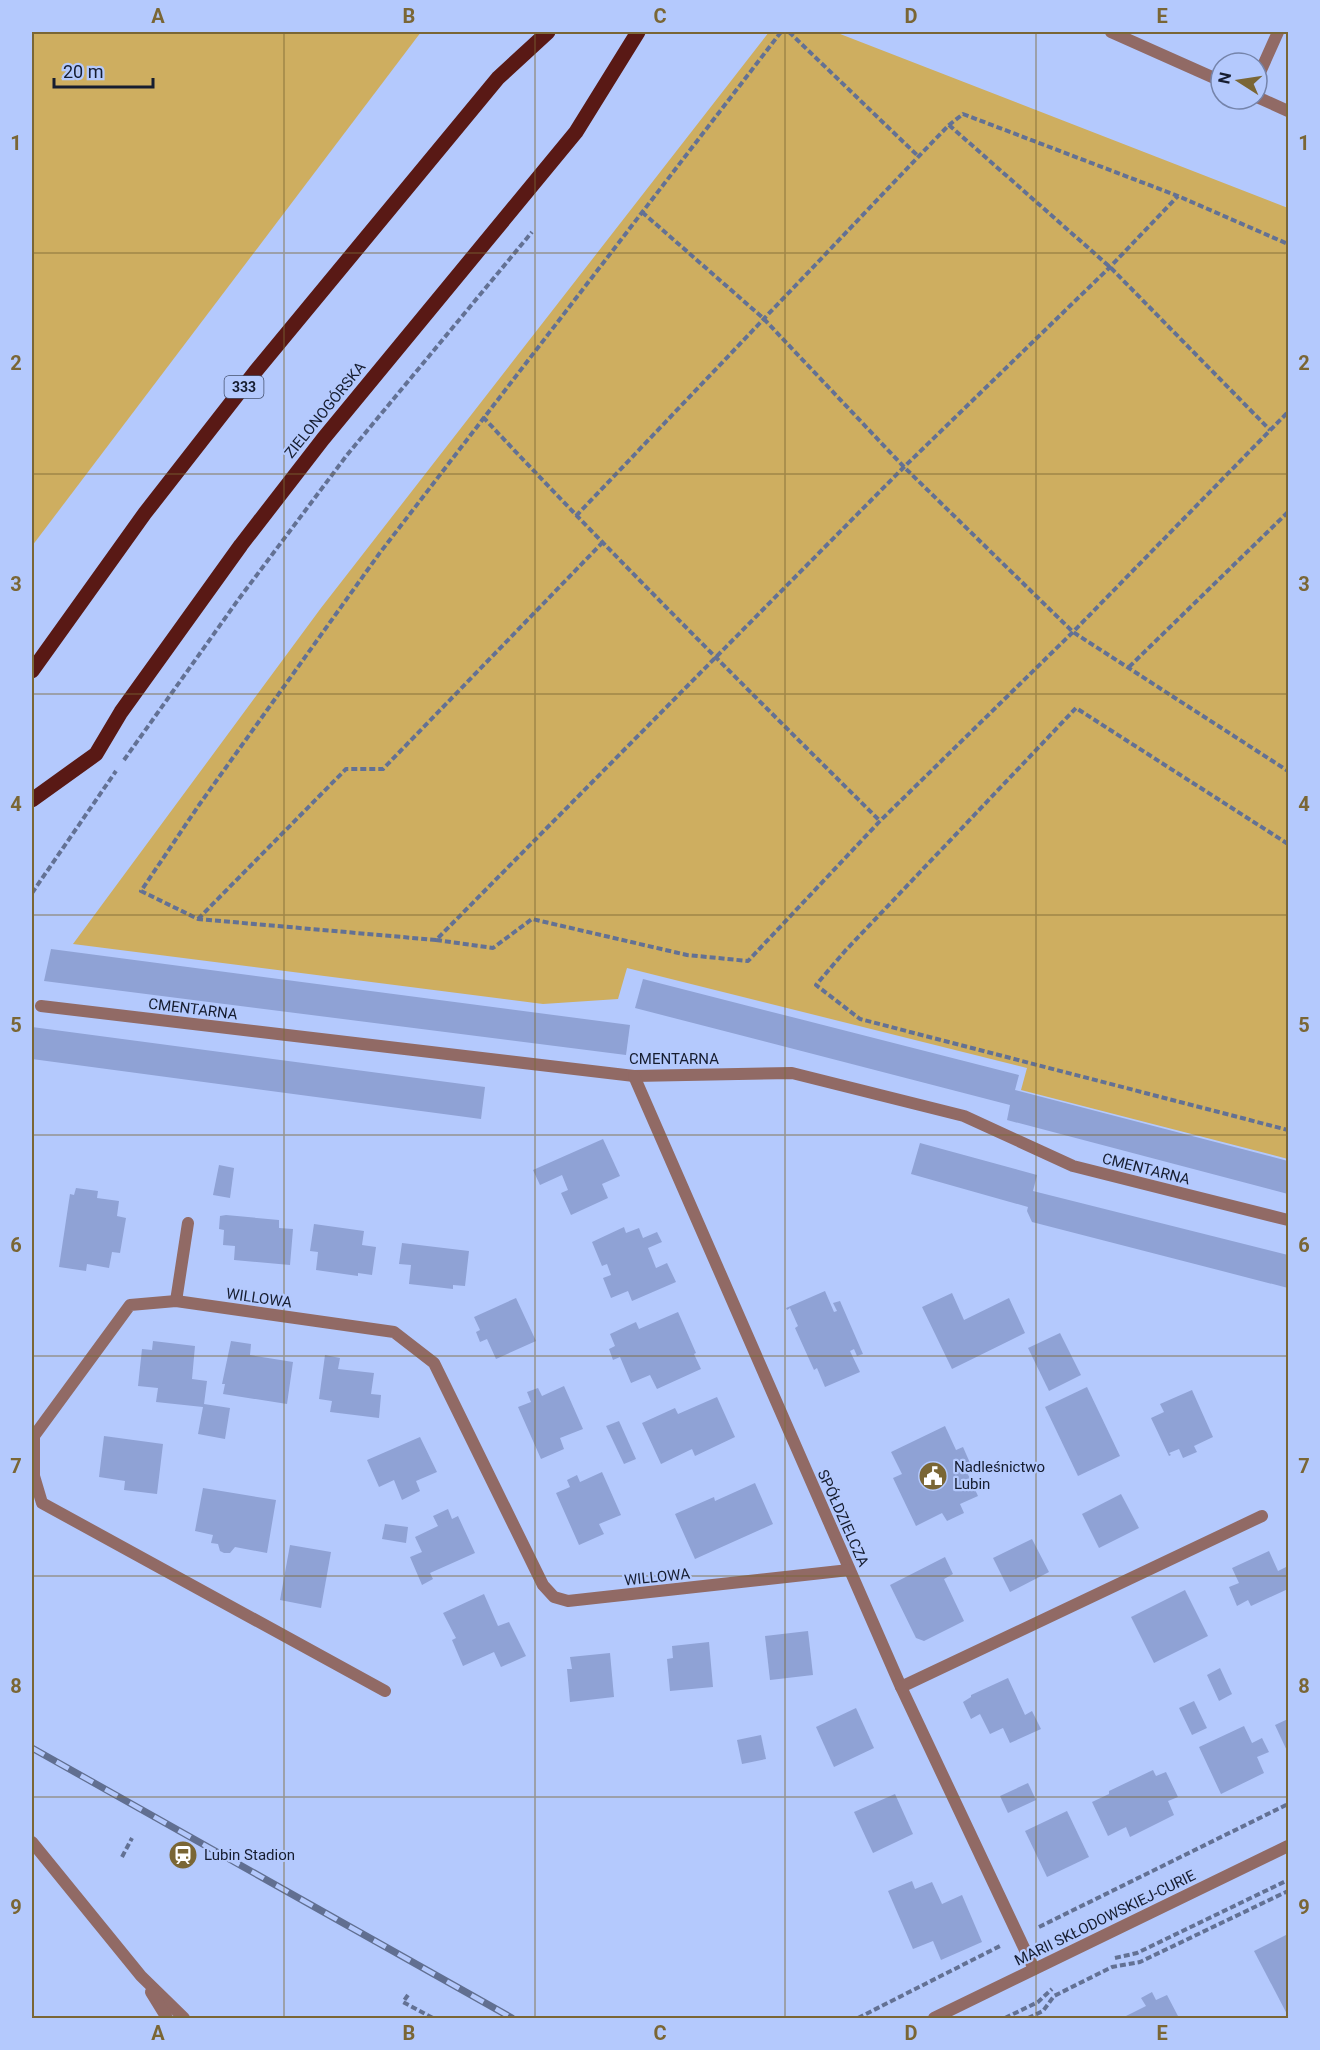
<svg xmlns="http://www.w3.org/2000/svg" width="1320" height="2050" font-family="Roboto,sans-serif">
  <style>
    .green { fill: #ceae60 }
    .building { fill: #8fa2d5 }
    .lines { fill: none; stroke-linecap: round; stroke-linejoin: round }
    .path { stroke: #637194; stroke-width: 4; stroke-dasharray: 6 3; stroke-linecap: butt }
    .service { stroke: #916a65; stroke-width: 12 }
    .minor { stroke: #916a65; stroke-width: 12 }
    .tertiary { stroke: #916a65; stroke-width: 12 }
    .primary { stroke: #591915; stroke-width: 15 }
    .rail-casing { stroke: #616f91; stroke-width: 7 }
    .rail { stroke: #b4c9fd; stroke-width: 4.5; stroke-dasharray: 14; stroke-linecap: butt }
    .grid { fill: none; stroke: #7a6635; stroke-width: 1.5; stroke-opacity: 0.55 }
    .labels { text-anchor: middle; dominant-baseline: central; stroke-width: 4.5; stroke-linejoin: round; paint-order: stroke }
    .shield { fill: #b4c9fd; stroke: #45516e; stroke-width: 1.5 }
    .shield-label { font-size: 14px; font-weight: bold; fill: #161d30 }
    .street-label { font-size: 15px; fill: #161d30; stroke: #b4c9fd }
    .poi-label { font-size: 15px; fill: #161d30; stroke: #b4c9fd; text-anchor: start }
    .neatline { fill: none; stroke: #7a6635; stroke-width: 2 }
    .grid-label { font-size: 20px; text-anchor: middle; font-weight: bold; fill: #7a6635 }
  </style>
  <rect width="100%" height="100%" fill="#b4c9fd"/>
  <g class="green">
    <polygon points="32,32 421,32 32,546"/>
    <polygon points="769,32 835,32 1288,208 1288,1159 1021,1090 1027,1068 627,968 618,999 543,1004 73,944 321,608"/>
  </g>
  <g class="building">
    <polygon points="51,949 630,1025 626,1055 44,981"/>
    <polygon points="643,979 1019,1075 1015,1090 1288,1161 1288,1194 1007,1120 1010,1105 635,1008"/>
    <polygon points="32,1027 485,1087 481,1119 32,1059"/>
    <polygon points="603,1139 620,1176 602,1184 608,1198 571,1215 561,1193 568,1190 562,1175 540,1185 533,1170"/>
    <polygon points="920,1143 1037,1175 1033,1191 1288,1255 1288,1288 1032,1222 1027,1211 1028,1207 911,1174"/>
    <polygon points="219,1165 234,1168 230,1198 213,1195"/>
    <polygon points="76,1188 98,1191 97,1198 119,1201 117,1216 126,1218 120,1253 112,1252 109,1268 87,1264 86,1271 59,1267 70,1194 74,1195"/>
    <polygon points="226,1215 279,1220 279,1228 293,1229 290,1265 234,1260 235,1246 223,1245 224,1230 219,1229 220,1216"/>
    <polygon points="314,1224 364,1231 362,1245 376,1247 372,1275 358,1273 358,1276 316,1270 318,1252 310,1251"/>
    <polygon points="624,1227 626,1233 639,1228 643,1238 657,1232 662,1242 648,1248 656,1268 667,1263 676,1282 632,1301 628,1291 611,1298 603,1278 611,1275 607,1264 602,1266 592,1242"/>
    <polygon points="402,1243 469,1251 465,1286 453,1285 453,1289 409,1284 411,1265 399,1264"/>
    <polygon points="825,1291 834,1312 837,1311 833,1303 840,1301 863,1354 857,1356 854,1349 850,1351 860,1372 825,1387 817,1368 814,1370 795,1328 798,1326 790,1308 787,1310 786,1308"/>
    <polygon points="952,1293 964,1320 1009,1298 1025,1333 952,1369 922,1307"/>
    <polygon points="516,1298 536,1341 496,1359 487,1339 480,1342 476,1332 480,1330 474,1317"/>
    <polygon points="678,1312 696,1353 694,1354 701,1369 657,1389 650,1375 631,1383 620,1357 613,1360 609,1349 615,1346 610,1334 636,1322 639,1329"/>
    <polygon points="1060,1333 1081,1375 1049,1391 1028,1348"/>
    <polygon points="153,1341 195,1346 192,1379 207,1381 204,1404 230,1408 225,1439 198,1434 203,1407 156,1402 158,1388 138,1386 142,1349 152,1350"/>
    <polygon points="231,1341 251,1344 250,1355 293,1362 287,1404 223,1394 225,1384 222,1384"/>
    <polygon points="325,1355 340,1358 338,1369 374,1373 371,1394 381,1395 379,1418 330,1412 332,1401 319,1399"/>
    <polygon points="564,1386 583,1429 560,1438 564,1449 541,1459 518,1407 531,1402 527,1392 538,1388 542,1396"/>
    <polygon points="1087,1387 1120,1456 1078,1476 1045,1407"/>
    <polygon points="1192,1390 1213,1437 1194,1446 1197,1452 1183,1458 1179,1449 1169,1453 1171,1455 1169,1456 1151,1418 1164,1412 1160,1404"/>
    <polygon points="717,1397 735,1437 695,1456 692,1449 661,1464 642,1423 675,1408 678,1414"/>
    <polygon points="619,1421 636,1459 624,1464 606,1426"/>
    <polygon points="945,1426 956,1450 963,1447 970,1463 964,1466 978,1496 960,1504 964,1513 947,1521 942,1513 916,1526 893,1478 902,1474 891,1452"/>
    <polygon points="104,1436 163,1444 157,1494 124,1490 125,1481 99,1477"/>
    <polygon points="420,1437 437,1472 416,1481 420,1491 402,1500 394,1480 379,1487 367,1460"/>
    <polygon points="602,1472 621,1515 599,1524 604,1534 579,1545 556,1493 570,1487 567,1480 577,1475 580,1482"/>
    <polygon points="755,1483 773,1524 695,1559 675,1514 714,1497 715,1501"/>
    <polygon points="203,1488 276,1500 267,1553 235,1547 230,1553 224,1553 220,1551 218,1544 211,1543 213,1535 195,1531"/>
    <polygon points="1121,1494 1139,1528 1099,1548 1082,1514"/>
    <polygon points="448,1509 452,1519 458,1516 475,1553 430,1573 433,1579 422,1585 410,1557 422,1552 415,1537 438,1526 433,1516"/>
    <polygon points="385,1524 408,1527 406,1543 382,1539"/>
    <polygon points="1032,1539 1049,1572 1010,1592 993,1558"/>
    <polygon points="290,1545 331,1552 321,1608 280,1600"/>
    <polygon points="1269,1551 1278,1571 1288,1566 1288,1589 1251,1606 1248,1600 1237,1606 1229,1587 1239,1583 1232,1568"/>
    <polygon points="945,1557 953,1574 944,1579 964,1621 924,1641 916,1638 890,1585"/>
    <polygon points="1185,1590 1208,1636 1154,1663 1131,1617"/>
    <polygon points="484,1594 498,1626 509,1622 526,1656 501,1667 494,1652 463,1666 452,1640 456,1638 443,1613"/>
    <polygon points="808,1631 813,1675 770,1680 765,1636"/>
    <polygon points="709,1642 713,1687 670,1691 667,1659 673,1658 672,1646"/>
    <polygon points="610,1653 614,1697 570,1702 567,1669 572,1669 570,1657"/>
    <polygon points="1220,1668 1232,1694 1219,1701 1207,1675"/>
    <polygon points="1008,1678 1025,1715 1032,1711 1041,1729 1010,1743 1003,1728 990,1734 980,1714 971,1719 963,1702 971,1697 971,1695"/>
    <polygon points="1194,1701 1207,1728 1192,1735 1179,1708"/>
    <polygon points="856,1708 874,1748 834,1767 816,1727"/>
    <polygon points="1288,1719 1288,1753 1275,1725"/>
    <polygon points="1244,1726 1252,1743 1262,1738 1269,1752 1257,1757 1264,1773 1221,1794 1199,1747"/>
    <polygon points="761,1735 766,1759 742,1764 737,1740"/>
    <polygon points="1153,1770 1156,1776 1166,1772 1178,1797 1168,1801 1174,1815 1130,1837 1126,1827 1108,1836 1092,1802 1109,1794 1109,1791"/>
    <polygon points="1028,1783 1036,1800 1008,1813 1000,1796"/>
    <polygon points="895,1794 913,1834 873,1853 854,1812"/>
    <polygon points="1067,1811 1089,1857 1047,1877 1025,1831"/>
    <polygon points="912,1881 915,1889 932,1882 942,1904 962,1895 982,1942 941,1960 933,1941 913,1949 888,1891"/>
    <polygon points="1288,1934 1288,2016 1254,1951"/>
    <polygon points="1152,1992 1156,2000 1167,1995 1179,2018 1128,2018 1126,2016 1146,2006 1141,1998"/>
  </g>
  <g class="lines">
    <g class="path">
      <polyline points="781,32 379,554 199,805 141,891 198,919 436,940 904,467 1110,267 1178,196"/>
      <polyline points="789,32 918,156"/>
      <polyline points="949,125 1110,267 1270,430"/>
      <polyline points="642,212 763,318 904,467 1073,632 1288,771"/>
      <path d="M483,417C612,555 746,688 880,821"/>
      <polyline points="576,516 918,157 949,125 963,114 1178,196 1288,244"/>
      <polyline points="1129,667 1288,512"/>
      <polyline points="124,760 238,600 347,455 532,232"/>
      <polyline points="1288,844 1076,708 845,951 816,985 860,1019 1288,1130"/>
      <polyline points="32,893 116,771"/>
      <polyline points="198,919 346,769 383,769 602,543"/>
      <polyline points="436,940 493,948 532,919 687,955 748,961 880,821 1073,632 1288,412"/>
      <polyline points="122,1857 132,1838"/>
      <polyline points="1039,1927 1288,1804"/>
      <polyline points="1115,1958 1137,1953 1288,1880"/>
      <polyline points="408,1995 403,2002 433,2018"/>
      <polyline points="858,2018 1000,1946"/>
      <polyline points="1005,2018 1038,2002 1052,1989"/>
      <polyline points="1028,2018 1043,2011 1054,1996 1112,1967 1140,1962 1288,1891"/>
    </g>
    <g class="service">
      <polyline points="1111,32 1221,81"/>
      <polyline points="1257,79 1278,32"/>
      <polyline points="1257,97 1288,111"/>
    </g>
    <g class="minor">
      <polyline points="41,1006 634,1076 792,1073 964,1116 1073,1166 1288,1220"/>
      <polyline points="634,1076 901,1687 1034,1969"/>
      <polyline points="176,1301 188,1223"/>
      <polyline points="901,1687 1262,1516"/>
      <polyline points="385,1691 42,1503 34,1476 34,1436 130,1305 176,1301 394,1332 434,1363 543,1585 554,1597 568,1601 849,1570"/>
    </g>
    <g class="tertiary">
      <polyline points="32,1842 141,1976 184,2018"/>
      <polyline points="151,1992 167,2018"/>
      <polyline points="934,2018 1288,1846"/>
    </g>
    <g class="primary">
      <polyline points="32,671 145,513 255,372 498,78 548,32"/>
      <polyline points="32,800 96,754 121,712 241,545 323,439 576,132 638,32"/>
    </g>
    <g class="rail-casing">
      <polyline id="rail" points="32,1748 512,2018"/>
    </g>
    <use href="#rail" class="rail"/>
  </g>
  <path class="grid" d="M284,32V2018M535,32V2018M785,32V2018M1036,32V2018M32,253H1288M32,474H1288M32,694H1288M32,915H1288M32,1135H1288M32,1356H1288M32,1576H1288M32,1797H1288"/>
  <defs>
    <g id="civic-disc" transform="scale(1.5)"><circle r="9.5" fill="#7a6635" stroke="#b4c9fd"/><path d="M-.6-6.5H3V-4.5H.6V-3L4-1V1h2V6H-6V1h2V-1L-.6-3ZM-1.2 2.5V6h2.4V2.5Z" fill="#fff"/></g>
    <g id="station-disc" transform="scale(1.5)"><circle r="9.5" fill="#7a6635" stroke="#b4c9fd"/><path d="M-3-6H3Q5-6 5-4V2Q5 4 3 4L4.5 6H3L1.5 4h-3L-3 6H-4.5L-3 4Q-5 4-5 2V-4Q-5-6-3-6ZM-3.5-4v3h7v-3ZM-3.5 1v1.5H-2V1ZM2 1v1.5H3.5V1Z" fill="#fff"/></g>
  </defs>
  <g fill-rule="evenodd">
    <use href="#civic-disc" x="933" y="1476"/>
    <use href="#station-disc" x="183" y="1855"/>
  </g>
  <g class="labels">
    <rect class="shield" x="224.5" y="376" width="39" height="22" rx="4.5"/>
    <g class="shield-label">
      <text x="244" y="387">333</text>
    </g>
    <g class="street-label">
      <text transform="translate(325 410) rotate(-51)">ZIELONOGÓRSKA</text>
      <text transform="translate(193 1009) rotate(7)">CMENTARNA</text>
      <text x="674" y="1059">CMENTARNA</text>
      <text transform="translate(1146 1169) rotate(14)">CMENTARNA</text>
      <text transform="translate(259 1298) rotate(8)">WILLOWA</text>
      <text transform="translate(843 1518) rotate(66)">SPÓŁDZIELCZA</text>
      <text transform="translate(657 1577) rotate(-6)">WILLOWA</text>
      <text transform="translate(1105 1918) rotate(-26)">MARII SKŁODOWSKIEJ-CURIE</text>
    </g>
    <g class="poi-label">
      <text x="954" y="1467">Nadleśnictwo<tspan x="954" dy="17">Lubin</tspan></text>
      <text x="204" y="1855">Lubin Stadion</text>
    </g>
  </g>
  <rect width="1320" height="2050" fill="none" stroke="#b4c9fd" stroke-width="66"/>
  <g transform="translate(1239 81) rotate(282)"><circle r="28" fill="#b4c9fd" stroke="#7584ab" stroke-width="1.5"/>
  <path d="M0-4.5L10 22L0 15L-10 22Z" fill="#7a6635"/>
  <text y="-9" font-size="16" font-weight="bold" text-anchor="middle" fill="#161d30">N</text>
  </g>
  <path d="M54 78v9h99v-9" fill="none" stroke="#161d30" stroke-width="3"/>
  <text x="63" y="78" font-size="18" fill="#161d30" stroke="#b4c9fd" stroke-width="4.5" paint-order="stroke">20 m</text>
  <rect x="33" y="33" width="1254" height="1984" class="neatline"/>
  <g class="grid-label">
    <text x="158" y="23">A</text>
    <text x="409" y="23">B</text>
    <text x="660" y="23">C</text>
    <text x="911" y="23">D</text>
    <text x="1162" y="23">E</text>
    <text x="16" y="150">1</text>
    <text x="1304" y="150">1</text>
    <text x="16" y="370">2</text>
    <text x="1304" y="370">2</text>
    <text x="16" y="591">3</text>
    <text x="1304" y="591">3</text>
    <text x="16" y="811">4</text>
    <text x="1304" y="811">4</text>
    <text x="16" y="1032">5</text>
    <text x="1304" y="1032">5</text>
    <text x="16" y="1252">6</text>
    <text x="1304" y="1252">6</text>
    <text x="16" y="1473">7</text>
    <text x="1304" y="1473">7</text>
    <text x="16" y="1693">8</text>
    <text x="1304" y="1693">8</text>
    <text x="16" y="1914">9</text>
    <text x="1304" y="1914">9</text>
    <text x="158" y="2040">A</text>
    <text x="409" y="2040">B</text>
    <text x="660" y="2040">C</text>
    <text x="911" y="2040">D</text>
    <text x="1162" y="2040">E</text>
  </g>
</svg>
